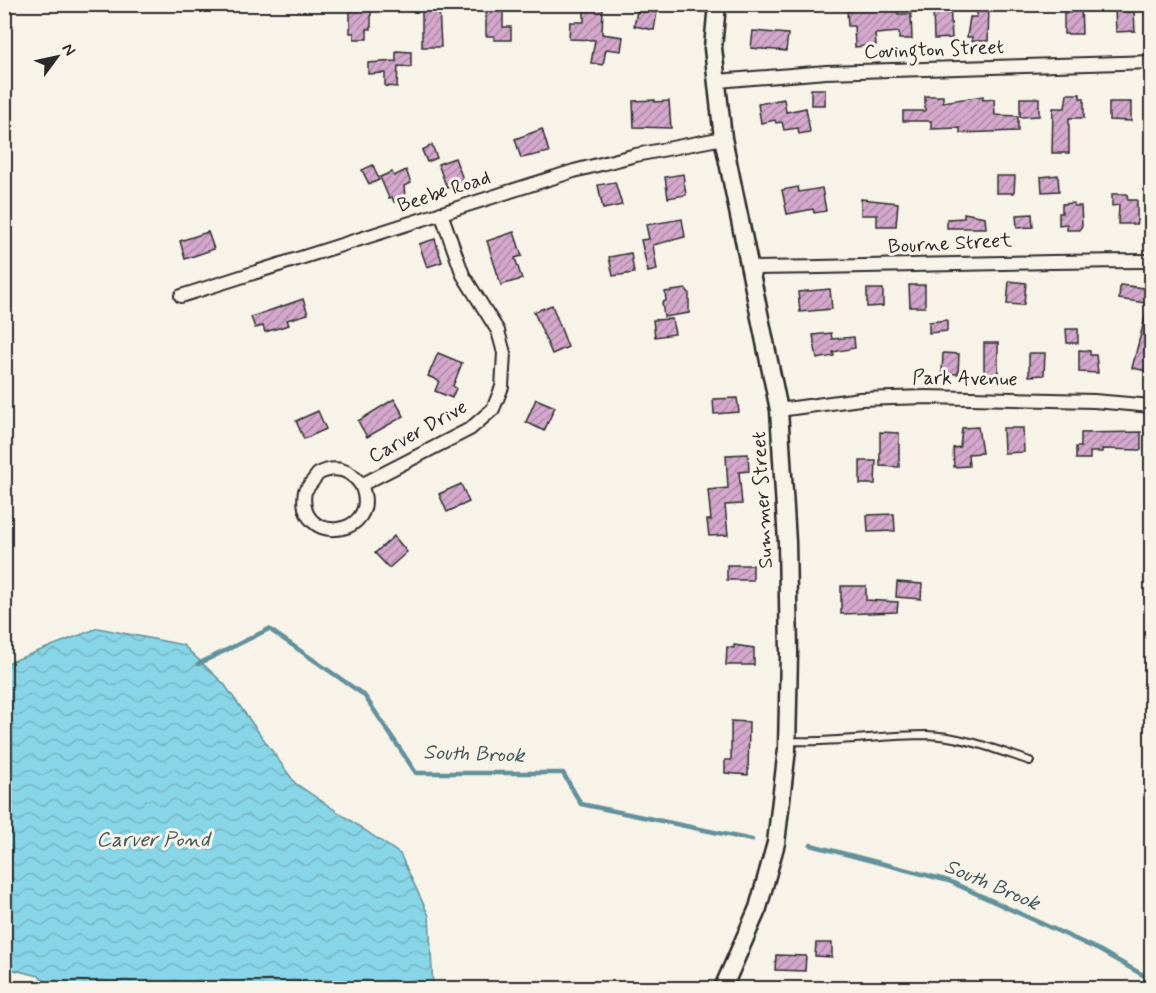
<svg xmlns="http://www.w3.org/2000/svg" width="1156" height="993" font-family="Mynerve,sans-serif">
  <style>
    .water { fill: url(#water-waves); stroke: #62919b; stroke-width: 1.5 }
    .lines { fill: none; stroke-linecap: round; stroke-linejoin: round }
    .stream { stroke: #62919b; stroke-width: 4.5 }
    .building { fill: url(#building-hatch); stroke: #2b2b2b; stroke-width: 1.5 }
    .service-casing { stroke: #2b2b2b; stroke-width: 10 }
    .minor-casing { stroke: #2b2b2b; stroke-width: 16 }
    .secondary-casing { stroke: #2b2b2b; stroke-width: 21 }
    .service { stroke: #f7f3e8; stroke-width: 6 }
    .minor { stroke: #f7f3e8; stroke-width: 12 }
    .secondary { stroke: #f7f3e8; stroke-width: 16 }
    .labels { text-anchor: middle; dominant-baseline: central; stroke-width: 6; stroke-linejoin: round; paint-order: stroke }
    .street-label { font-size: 20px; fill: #2b2b2b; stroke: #f7f3e8 }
    .water-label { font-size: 21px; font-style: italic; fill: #42565a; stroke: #f7f3e8 }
  </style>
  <defs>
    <pattern id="water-waves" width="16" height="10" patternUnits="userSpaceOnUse" patternTransform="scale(1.5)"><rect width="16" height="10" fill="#87d5e6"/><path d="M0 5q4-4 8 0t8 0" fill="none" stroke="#75b7c5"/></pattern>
    <pattern id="building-hatch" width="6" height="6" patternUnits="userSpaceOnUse" patternTransform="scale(1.5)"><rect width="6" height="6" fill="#d4a8cc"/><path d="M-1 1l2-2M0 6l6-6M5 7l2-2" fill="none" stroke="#ac89a6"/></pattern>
  </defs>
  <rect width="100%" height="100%" fill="#f7f3e8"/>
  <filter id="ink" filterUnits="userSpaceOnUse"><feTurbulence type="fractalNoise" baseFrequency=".0167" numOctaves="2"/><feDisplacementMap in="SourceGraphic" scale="12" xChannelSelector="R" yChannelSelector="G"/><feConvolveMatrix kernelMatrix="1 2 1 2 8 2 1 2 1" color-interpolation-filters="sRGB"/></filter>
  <g filter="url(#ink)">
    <polygon class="water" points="98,628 183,645 224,684 295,783 400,854 429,916 433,988 52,988 39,976 5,968 5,664"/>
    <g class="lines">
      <g class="stream">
        <polyline points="198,664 269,629 364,695 416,773 563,773 581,804 752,840"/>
        <polyline points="811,845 949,881 1099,950 1150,979"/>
      </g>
    </g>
    <g class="building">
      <polygon points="646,4 658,6 654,30 634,26 637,11 645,12"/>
      <polygon points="852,4 898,4 898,14 911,14 912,39 899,39 899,32 875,34 876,45 855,47 854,26 848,26 847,10 852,10"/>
      <polygon points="937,4 950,4 952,38 934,39 933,9 937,9"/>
      <polygon points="1070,4 1081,4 1082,34 1064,34 1064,13 1070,13"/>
      <polygon points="977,5 989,5 988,41 972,41 972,37 967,37 970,17 977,17"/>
      <polygon points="350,7 371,8 371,29 367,29 367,39 354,39 354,33 350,33"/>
      <polygon points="439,7 441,47 422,47 422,8"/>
      <polygon points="486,7 503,7 503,27 511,27 511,40 494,40 494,36 486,36"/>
      <polygon points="584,7 603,7 602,34 623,37 621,51 606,49 603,65 591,63 595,40 569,39 570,22 584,22"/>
      <polygon points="1126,8 1126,12 1134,11 1135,31 1116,32 1115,9"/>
      <polygon points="753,31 788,34 786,51 751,48"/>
      <polygon points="396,51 411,52 411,67 398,66 397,87 385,86 385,73 368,74 368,63 396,61"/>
      <rect x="811" y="89" width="14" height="16"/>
      <polygon points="1067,94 1080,94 1080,98 1084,98 1084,118 1069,118 1069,153 1052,153 1053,108 1065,108"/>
      <polygon points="925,96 943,96 943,102 983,96 983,100 994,99 995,115 1018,116 1018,131 960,133 960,128 931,129 931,121 903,121 903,111 925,111"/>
      <polygon points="1020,98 1039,98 1039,116 1020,117"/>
      <polygon points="784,99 786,112 806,108 810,132 799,134 798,128 784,130 782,122 776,123 775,120 761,123 758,104"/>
      <polygon points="655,100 655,102 669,101 671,128 634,127 633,101"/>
      <polygon points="1109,102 1131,102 1131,121 1109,120"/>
      <polygon points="542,129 549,152 521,158 515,139"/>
      <polygon points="432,145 437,158 427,162 422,150"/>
      <polygon points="455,158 464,182 447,188 438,164"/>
      <polygon points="373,165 379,180 369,184 362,170"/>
      <polygon points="406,170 411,183 404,186 405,197 394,202 392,197 389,198 380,177 392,172 394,176"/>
      <polygon points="683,174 686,195 668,198 665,177"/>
      <polygon points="1058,175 1059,191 1042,192 1041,177"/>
      <polygon points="996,176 1015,176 1014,193 996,193"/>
      <polygon points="615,182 622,205 603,209 598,185"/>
      <polygon points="798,187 799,192 822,188 826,211 814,213 813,209 787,214 782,190"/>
      <polygon points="1112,194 1127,194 1128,200 1137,200 1137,224 1118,224 1119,205 1112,206"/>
      <polygon points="861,199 898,203 896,226 877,226 877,215 861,215"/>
      <polygon points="1074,203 1074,206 1081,206 1082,225 1080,230 1067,230 1067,224 1059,225 1059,213 1062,213 1062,204"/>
      <polygon points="964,213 985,217 986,228 947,228 947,219 964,218"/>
      <polygon points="1032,214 1033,227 1017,228 1016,215"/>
      <polygon points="682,219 685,237 653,245 657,270 648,272 641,240 649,239 646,225"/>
      <polygon points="208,232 214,249 185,259 180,241"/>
      <polygon points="514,232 522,256 515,258 522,279 501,285 487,241"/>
      <polygon points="435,239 442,262 427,267 419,244"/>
      <polygon points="631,253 634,273 613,276 609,257"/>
      <polygon points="1009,281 1026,283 1024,304 1022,305 1007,304"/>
      <polygon points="909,285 925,285 925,307 910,307"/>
      <polygon points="1120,285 1152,289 1152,304 1119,299"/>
      <polygon points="686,289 689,293 689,313 664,317 662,302 666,301 665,292"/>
      <polygon points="830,289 832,309 800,312 798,292"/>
      <polygon points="867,289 883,289 883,306 867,307"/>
      <polygon points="303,299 308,314 287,320 289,325 265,332 263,326 255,328 251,317"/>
      <polygon points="552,305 568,347 552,354 534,312"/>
      <polygon points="1148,306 1152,306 1152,372 1132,368"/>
      <polygon points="672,319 675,334 655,337 653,320"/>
      <polygon points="947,320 947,331 929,333 929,322"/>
      <polygon points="1066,329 1078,329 1078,343 1067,343"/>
      <polygon points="831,333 832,339 854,337 855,348 833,352 834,356 817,359 813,335"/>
      <rect x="984" y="343" width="14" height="31"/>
      <polygon points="1079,350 1090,351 1090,355 1096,355 1098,373 1079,372"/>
      <polygon points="438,353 462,363 453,386 456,388 452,398 435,391 439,381 428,376"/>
      <polygon points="943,353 959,354 958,374 942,373"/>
      <polygon points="1029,353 1045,353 1044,375 1029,376"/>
      <polygon points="737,398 739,412 714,414 713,399"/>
      <polygon points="394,399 404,416 367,437 358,421"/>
      <polygon points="536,399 555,407 544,431 526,422"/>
      <polygon points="318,411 326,429 304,439 296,421"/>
      <polygon points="978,427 982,453 968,454 969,466 954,467 953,448 960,447 962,428"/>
      <polygon points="1003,428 1023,428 1024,452 1004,453"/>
      <polygon points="880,432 899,433 899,467 880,466"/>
      <polygon points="1141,432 1141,450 1102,449 1102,452 1090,452 1090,459 1076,459 1076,447 1081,447 1081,433"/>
      <polygon points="748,454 749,471 739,472 742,504 725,505 728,535 709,536 707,520 711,520 708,490 728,488 726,455"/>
      <polygon points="860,461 876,461 875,484 860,484"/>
      <polygon points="461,484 469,502 447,512 439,494"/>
      <polygon points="894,514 895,531 868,532 867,515"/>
      <polygon points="394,536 407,552 389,568 375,553"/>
      <rect x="727" y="565" width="26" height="15"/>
      <polygon points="897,582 922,584 921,599 896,597"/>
      <polygon points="841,586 866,586 866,600 898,602 897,612 841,614"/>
      <polygon points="734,645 754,648 754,665 726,665 727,647 734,648"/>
      <polygon points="731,721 749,722 748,775 725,773 725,760 731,760"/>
      <polygon points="816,943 832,943 832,957 815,956"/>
      <polygon points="776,955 806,956 805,971 775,970"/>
    </g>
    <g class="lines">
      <g class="service-casing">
        <path id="service" d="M788,741C835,743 880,735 927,735C962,736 997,750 1030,761"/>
      </g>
      <g class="minor-casing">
        <g id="minor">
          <polyline points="718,81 826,72 1152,62"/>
          <path d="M750,268C884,267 1017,261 1152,261"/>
          <polyline points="181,296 574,171 636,155 723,138"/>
          <polyline points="779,410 860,399 926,397 1094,401 1152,406"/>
          <path d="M361,485C384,537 295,548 305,491L318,474C335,465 350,469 361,485L470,429L493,409L502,387L504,353L498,331L463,275L441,213"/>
        </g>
      </g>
      <g class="secondary-casing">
        <polyline id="secondary" points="717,4 713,48 723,138 779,410 787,542 789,653 787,749 776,843 758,908 723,988"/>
      </g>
      <use href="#service" class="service"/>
      <use href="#minor" class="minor"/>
      <use href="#secondary" class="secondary"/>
    </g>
  </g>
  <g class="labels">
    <g class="street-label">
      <text transform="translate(934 50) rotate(-2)">Covington Street</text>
      <text transform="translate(444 192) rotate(-18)">Beebe Road</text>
      <text transform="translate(950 244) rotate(-3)">Bourne Street</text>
      <text transform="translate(965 379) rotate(1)">Park Avenue</text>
      <text transform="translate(418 432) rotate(-29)">Carver Drive</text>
      <text transform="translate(763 500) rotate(-93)">Summer Street</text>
    </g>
    <g class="water-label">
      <text transform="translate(474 754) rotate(2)">South Brook</text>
      <text x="153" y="840">Carver Pond</text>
      <text transform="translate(992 885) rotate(23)">South Brook</text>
    </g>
  </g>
  <rect width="1156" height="993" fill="none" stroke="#f7f3e8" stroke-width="24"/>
  <rect x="12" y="12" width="1132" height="969" fill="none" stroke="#2b2b2b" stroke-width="2" filter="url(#ink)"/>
  <g transform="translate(57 57) rotate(57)" stroke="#f7f3e8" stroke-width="4.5" paint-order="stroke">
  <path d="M0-4.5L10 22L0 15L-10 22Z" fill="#2b2b2b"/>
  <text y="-9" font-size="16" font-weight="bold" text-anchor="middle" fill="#2b2b2b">N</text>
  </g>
</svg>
